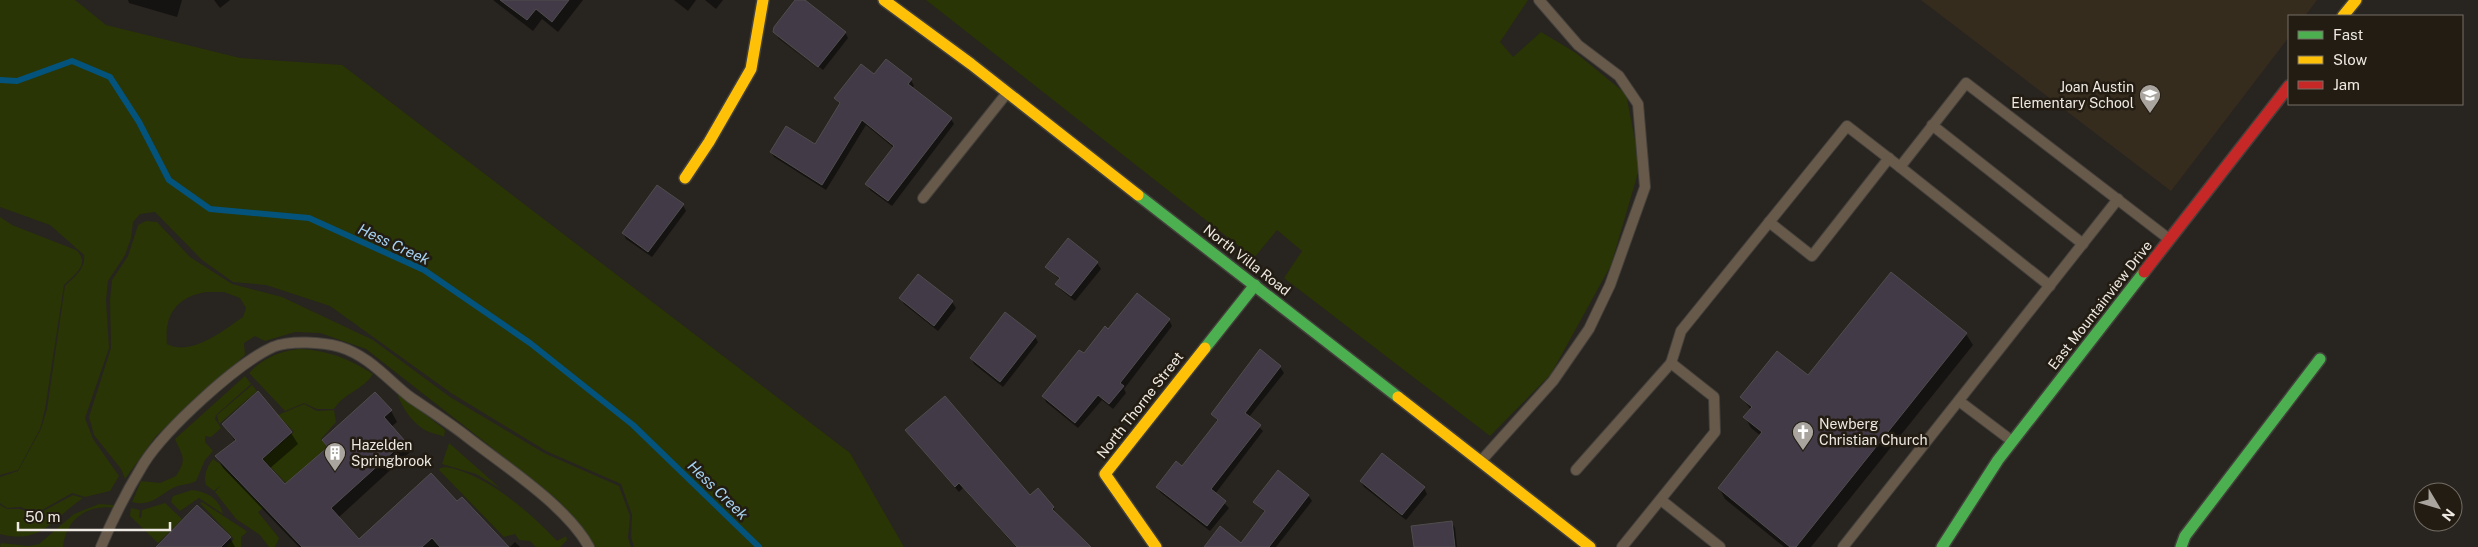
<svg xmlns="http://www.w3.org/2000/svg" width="2478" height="547" font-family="'Public Sans',sans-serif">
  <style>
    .built { fill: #362c1e }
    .green { fill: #293504; fill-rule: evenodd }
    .shadow { fill: #0007 }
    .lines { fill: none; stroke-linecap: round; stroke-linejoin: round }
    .stream { stroke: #04537c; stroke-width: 6 }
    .building { fill: #423a46; stroke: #4f4d4d }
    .lane-casing { stroke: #43403c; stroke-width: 12 }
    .fast-casing { stroke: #43403c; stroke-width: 14 }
    .slow-casing { stroke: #43403c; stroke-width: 14 }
    .jam-casing { stroke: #43403c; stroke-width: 14 }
    .lane { stroke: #685a4b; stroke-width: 10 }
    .fast { stroke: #4caf50; stroke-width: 11 }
    .slow { stroke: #ffc107; stroke-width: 11 }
    .jam { stroke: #c62828; stroke-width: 11 }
    .labels { text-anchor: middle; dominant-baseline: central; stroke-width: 5; stroke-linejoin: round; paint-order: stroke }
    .poi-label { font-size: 14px; fill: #eee9e2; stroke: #221c12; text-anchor: start }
    .street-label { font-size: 14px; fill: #eee9e2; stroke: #221c12 }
    .water-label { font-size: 15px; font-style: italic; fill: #a7d2f1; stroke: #221c12 }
  </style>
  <rect width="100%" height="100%" fill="#282420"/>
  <polygon class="built" points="1921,0 2317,0 2305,16 2289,16 2289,37 2171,191"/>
  <g class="green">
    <path d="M0,0H75L106,25L240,58L342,65L850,453L904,547H634L631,537L632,515L621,484L546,451L451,393L330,306L266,285L233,282L202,260L155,212L140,214L133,222L131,238L125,255L108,281L106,300L109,348L85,418L93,439L119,476L110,491L85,497L72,493L35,514L21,507L7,508L0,503V477L18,471L41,429L47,409L65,286C74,277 86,269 84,255L50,225L0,207Z"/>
    <polygon points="926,0 1528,0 1500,42 1513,57 1541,32 1576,53 1626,94 1640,166 1611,265 1551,374 1490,436 1284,278 1302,251 1277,230 1254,258"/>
    <path d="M0,217L12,225L76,250C91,264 75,274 64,285L45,409L40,429L18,470L0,475Z"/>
    <path d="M146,221L157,222L190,257L232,284L282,297L373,340L450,397L544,453L619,486L630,516L628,538L631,547H594L559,501L532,479L366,349L320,333L295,332L265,341L255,336L244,343L245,355L156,436L125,479L121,469L94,435L89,417L111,348L110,300L112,280L128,256L138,225ZM206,292H224L240,298L246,308L243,317C224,330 191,357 167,344C164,314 177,297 206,292Z"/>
    <path d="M300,349C327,350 350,359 373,374C363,390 344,393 334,409H317L304,403L285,411L249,373C263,358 280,351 300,349Z"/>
    <path d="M245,376L251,384L216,415L215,419L221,428L211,437L205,436V442L213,451L205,460L196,481C189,485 180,484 173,488C158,496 151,507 132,502L141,481L160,483L176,476C188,458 182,456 175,439Z"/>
    <polygon points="252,385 257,391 219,424 217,415"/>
    <path d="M397,392L445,430L444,437C439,434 434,434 429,432C414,426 401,407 397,392Z"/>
    <polygon points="304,404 317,411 334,410 336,422 321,439 327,447 286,483 263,459 294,432 278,415"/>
    <polygon points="449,443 501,489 476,474 442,464"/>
    <path d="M213,459L218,463V462L263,508L258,512L279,538L275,547H269L260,535L236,519L215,492L221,485L214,491L206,485C203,477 207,466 213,459Z"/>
    <path d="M446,467C486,474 530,512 557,541L566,536L567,540L560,547H536L530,541L519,540L515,534L504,537L439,470L440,468Z"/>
    <path d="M192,490C207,492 219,498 223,514L199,498L180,511L171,502L173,496Z"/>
    <path d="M73,495L83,498C52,519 42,545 0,534V505L7,509H20L36,515Z"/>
    <polygon points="202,502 245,530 247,532 241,537 241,547 226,547 234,539 200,503"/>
    <polygon points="165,503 182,519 158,543 130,516 131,508 140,510 139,517 141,518 142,510"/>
    <path d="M99,504L113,505L115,508C87,504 66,519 63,547H0L1,543L29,546L39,544L74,514Z"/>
  </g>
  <g class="shadow">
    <polygon points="128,0 182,0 177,17 129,3"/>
    <polygon points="214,0 230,0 220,8"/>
    <polygon points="493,0 583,0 558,32 542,19 533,31"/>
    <polygon points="674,0 696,0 688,11"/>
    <polygon points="705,0 723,0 716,9"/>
    <polygon points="797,0 803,0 845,32 848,38 823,70 775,32"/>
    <polygon points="778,37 822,72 778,38"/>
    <polygon points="874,76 911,80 914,86 912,88 951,119 954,124 892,206 870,190 867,184 894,148 866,125 826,190 774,157 771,152 815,146 840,105 835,98"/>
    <polygon points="683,205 686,211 652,257 626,239 623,233"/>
    <polygon points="1097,263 1101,269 1075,301 1060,289 1057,284 1060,280 1047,267"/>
    <polygon points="1891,274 1966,334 1973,345 1811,547 1784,547 1725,499 1719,488 1761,436 1751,428 1745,417 1751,410 1742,397 1808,377"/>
    <polygon points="918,276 952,302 956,308 938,331 904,304 901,298"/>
    <polygon points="1169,320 1172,326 1124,389 1126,393 1113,409 1102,400 1078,428 1046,402 1043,396 1108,330"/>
    <polygon points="1035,337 1038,342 1003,387 974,364 971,358"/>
    <polygon points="1260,351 1280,367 1284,373 1249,417 1263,431 1215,494 1229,508 1210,531 1161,493 1157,487 1182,468 1218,422 1212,414"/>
    <polygon points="258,393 291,433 298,444 269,469 285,486 328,448 323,440 391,411 397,422 391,427 410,452 338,518 359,541 457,503 507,547 299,547 223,468 217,457 235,441 223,424"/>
    <polygon points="910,436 1053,507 1056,514 1088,547 1016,547 963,488 959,492"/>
    <polygon points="1361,482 1424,488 1427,494 1406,520 1364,487"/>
    <polygon points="1308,495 1312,501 1276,547 1205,547 1241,545 1265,513 1255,502"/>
    <polygon points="197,506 230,538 235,547 158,547"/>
    <polygon points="1451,522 1455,528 1457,547 1415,547"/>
    <polygon points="515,542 520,547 510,547"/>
  </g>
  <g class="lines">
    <polyline class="stream" points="0,80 17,81 72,61 110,77 139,122 169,180 210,209 309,218 424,270 530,343 633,425 759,547"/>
  </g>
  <g class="building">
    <polygon points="500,0 569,0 552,22 536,9 527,20"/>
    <polygon points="795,0 805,0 846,32 818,67 773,32 774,27"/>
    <polygon points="886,59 912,79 908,84 952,118 888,201 865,184 894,146 862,120 822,185 770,152 786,126 815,144 840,103 834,98 861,64 874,74"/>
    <polygon points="657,185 684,204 648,252 622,233"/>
    <polygon points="1068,238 1098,262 1071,296 1055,284 1060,278 1045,267"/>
    <polygon points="1891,272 1967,333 1796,547 1790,547 1718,488 1762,432 1743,417 1752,407 1740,397 1777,351 1808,375"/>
    <polygon points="918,274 953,301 934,326 899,298"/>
    <polygon points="1137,293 1170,319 1120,383 1124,386 1109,404 1098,395 1075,423 1042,396 1079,350 1084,353 1105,326 1108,329"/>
    <polygon points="1005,312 1036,336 1000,382 970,358"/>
    <polygon points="1260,349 1281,366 1245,413 1261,425 1211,489 1226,501 1207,526 1156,487 1176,461 1182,466 1218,420 1211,414"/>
    <polygon points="258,391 292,432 262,459 285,484 328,447 322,440 375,392 392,410 384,417 405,441 331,508 359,539 431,473 457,501 462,497 509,547 440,547 432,538 422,547 302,547 215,456 236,440 222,424"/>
    <polygon points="945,396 1030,495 1038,488 1054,507 1052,509 1091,547 1017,547 959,483 955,487 905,430"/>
    <polygon points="1382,453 1425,487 1402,515 1360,481"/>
    <polygon points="1278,470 1309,495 1269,547 1204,547 1220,526 1241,543 1265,511 1253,502"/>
    <polygon points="197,505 231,537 221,547 156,547"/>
    <polygon points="1452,521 1455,547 1414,547 1411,526"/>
  </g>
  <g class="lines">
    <g class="lane-casing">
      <g id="lane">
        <polyline points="1932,125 2083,244"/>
        <polyline points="1900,167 2050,286"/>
        <polyline points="923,198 1007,93"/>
        <polyline points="1769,222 1812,256 1889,158"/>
        <polyline points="1959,401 2012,441"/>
        <polyline points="1481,461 1553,381 1589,329 1610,285 1645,187 1638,104 1619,76 1578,45 1539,0"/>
        <polyline points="1576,470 1671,363"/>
        <polyline points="1661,500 1720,547"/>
        <path d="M101,547C113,518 128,489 144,463C166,429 236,364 273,347C290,340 323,342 340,347C369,356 387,379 410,397C429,410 448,422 466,436C503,465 567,506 589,547"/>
        <polyline points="1622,547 1715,432 1714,397 1671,363 1681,331 1847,126 1900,167 1966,83 2169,239"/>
        <polyline points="1843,547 2118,199"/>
      </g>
    </g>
    <g class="fast-casing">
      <g id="fast">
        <polyline points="1138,195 1398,397"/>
        <polyline points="1205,348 1255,285"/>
        <polyline points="1942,547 1998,460 2144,272"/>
        <polyline points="2181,547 2185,536 2320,359"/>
      </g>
    </g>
    <g class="slow-casing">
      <g id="slow">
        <polyline points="884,0 971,64 1138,195"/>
        <polyline points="2343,16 2356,0"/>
        <polyline points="685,178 709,142 751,69 763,0"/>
        <polyline points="1398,397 1590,547"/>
        <polyline points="1156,547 1105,474 1205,348"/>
      </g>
    </g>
    <g class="jam-casing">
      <polyline id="jam" points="2144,272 2289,86"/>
    </g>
    <use href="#lane" class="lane"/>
    <use href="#fast" class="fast"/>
    <use href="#slow" class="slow"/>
    <use href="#jam" class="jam"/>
  </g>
  <defs>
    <g id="school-pin" transform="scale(1.125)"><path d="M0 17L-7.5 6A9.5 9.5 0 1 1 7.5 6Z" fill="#a9a49e" stroke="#221c12"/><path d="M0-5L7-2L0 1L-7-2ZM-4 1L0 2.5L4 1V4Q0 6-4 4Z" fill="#fff"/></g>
    <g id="church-pin" transform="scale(1.125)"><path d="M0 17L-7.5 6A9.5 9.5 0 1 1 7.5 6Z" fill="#a9a49e" stroke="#221c12"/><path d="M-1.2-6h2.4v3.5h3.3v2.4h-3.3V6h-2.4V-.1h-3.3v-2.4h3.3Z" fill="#fff"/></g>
    <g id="building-pin" transform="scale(1.125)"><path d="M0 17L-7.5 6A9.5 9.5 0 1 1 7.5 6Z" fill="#a9a49e" stroke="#221c12"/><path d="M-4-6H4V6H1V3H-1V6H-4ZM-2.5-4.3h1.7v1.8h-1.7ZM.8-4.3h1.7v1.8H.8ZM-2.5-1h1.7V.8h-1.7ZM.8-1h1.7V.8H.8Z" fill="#fff"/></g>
  </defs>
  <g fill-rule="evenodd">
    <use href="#school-pin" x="2150" y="95"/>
    <use href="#church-pin" x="1803" y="432"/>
    <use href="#building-pin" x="335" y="453"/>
  </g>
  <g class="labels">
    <g class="poi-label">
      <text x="2134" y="87" text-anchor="end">Joan Austin<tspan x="2134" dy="16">Elementary School</tspan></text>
      <text x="1819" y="424">Newberg<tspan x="1819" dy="16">Christian Church</tspan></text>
      <text x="351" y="445">Hazelden<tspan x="351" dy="16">Springbrook</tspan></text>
    </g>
    <g class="street-label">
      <text transform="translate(1247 260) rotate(38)">North Villa Road</text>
      <text transform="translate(2100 305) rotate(-52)">East Mountainview Drive</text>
      <text transform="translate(1140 405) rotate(-52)">North Thorne Street</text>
    </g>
    <g class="water-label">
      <text transform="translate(394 244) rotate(25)">Hess Creek</text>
      <text transform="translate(718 490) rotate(44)">Hess Creek</text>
    </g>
  </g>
  <rect x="2288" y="15" width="175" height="90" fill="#221c12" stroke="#746e65"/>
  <rect x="2298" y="31" width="25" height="8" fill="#4caf50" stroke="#746e65"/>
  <text x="2333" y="40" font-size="15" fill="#eee9e2">Fast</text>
  <rect x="2298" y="56" width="25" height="8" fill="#ffc107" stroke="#746e65"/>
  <text x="2333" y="65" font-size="15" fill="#eee9e2">Slow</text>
  <rect x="2298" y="81" width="25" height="8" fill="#c62828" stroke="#746e65"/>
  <text x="2333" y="90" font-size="15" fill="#eee9e2">Jam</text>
  <g transform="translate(2438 507) rotate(128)"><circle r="24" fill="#221c12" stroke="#746e65"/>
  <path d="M0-4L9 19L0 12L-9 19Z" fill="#a9a49e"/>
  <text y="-8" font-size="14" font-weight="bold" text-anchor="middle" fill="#eee9e2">N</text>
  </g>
  <path d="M18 522v8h152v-8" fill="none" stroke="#eee9e2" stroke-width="2.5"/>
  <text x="25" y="522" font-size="15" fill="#eee9e2" stroke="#221c12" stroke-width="4" paint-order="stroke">50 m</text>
</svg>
